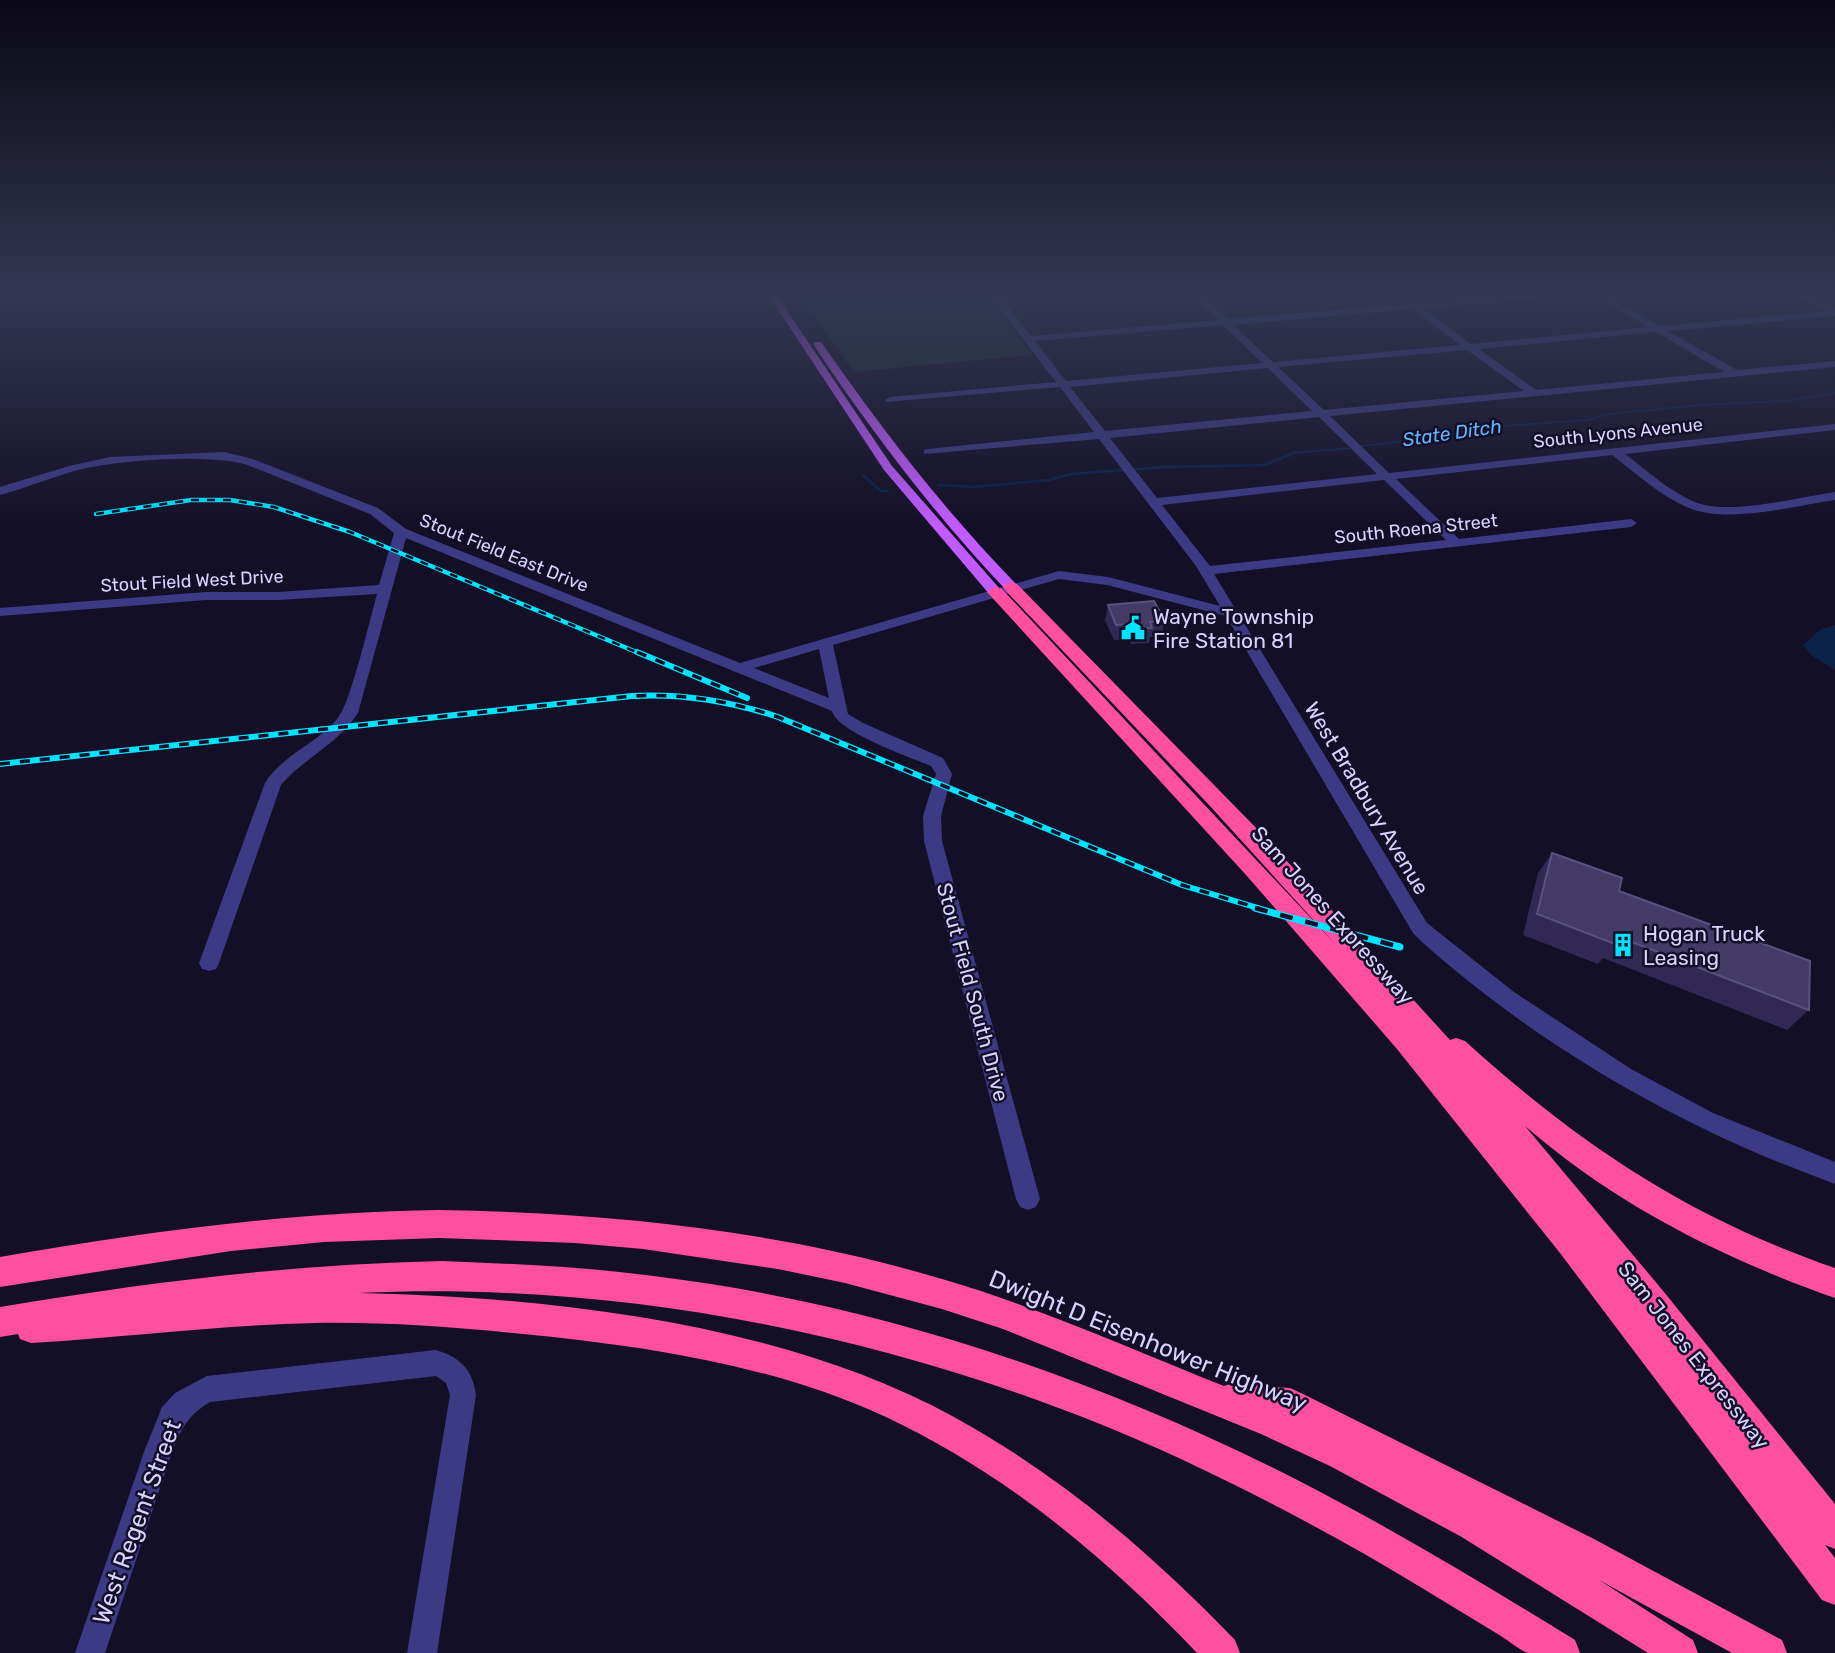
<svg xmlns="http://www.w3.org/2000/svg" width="1835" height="1653" font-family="Rubik,sans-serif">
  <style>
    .green { fill: #12302f }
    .water { fill: #0c2248 }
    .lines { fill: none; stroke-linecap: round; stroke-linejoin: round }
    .stream-far1 { stroke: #0c2248; stroke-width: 2 }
    .stream { stroke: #0c2248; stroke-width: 2.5 }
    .minor { fill: #3d3a85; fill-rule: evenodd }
    .major { fill: #c25bff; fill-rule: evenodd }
    .highway { fill: #ff4fa3; fill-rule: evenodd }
    .rail-far2-casing { stroke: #00e5ff; stroke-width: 4.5 }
    .rail-far1-casing { stroke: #00e5ff; stroke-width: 6 }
    .rail-casing { stroke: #00e5ff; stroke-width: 7 }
    .rail-far2 { stroke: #130f26; stroke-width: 2.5; stroke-dasharray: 8; stroke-linecap: butt }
    .rail-far1 { stroke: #130f26; stroke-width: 3.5; stroke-dasharray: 10; stroke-linecap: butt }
    .rail { stroke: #130f26; stroke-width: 4.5; stroke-dasharray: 13; stroke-linecap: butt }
    .wall { fill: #312854 }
    .building { fill: #433a66; stroke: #5a527e; stroke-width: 2 }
    .labels { text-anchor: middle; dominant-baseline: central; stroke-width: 5; stroke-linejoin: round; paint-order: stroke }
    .far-street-label { font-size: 18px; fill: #d9d4ff; stroke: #130f26 }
    .far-water-label { font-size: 19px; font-style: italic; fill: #62b6ff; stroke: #130f26 }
    .poi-label { font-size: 21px; fill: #d9d4ff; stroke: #130f26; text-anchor: start }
    .street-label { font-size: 21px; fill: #d9d4ff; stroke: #130f26 }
    .near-street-label { font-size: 24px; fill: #d9d4ff; stroke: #130f26 }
  </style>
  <rect width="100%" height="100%" fill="#130f26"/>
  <polygon class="green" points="801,296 988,296 1032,355 854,372"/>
  <polygon class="water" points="1835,625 1835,670 1811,655 1803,645 1819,630"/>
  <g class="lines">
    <g class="stream-far1">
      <polyline points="1361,446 1432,438 1488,427 1587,420 1610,414 1700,405 1787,401 1835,393"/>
      <polyline points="1292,453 1352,448"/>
    </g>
    <g class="stream">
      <polyline points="863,475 881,491 888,491"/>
      <polyline points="938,485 974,487 1049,480 1071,474 1165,467 1265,465 1296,452"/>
    </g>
    <g class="minor">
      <path d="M990,296H1023L1003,300L1031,336L1218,320L1194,296H1203L1228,319L1407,304L1411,301L1416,304L1507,296H1543L1538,299L1423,308L1471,344L1648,327L1596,296H1606L1660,326L1827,311L1798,296H1809L1835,308V316L1668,331L1737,370L1835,361V367L1330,416L1389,473L1835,424V430L1625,454C1648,471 1673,495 1701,504C1733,514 1801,497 1835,492V500C1793,506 1728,524 1689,508C1660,496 1636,473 1612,455L1396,479L1459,539L1631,519L1637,523L1631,527L1214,574L1427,923L1514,992L1631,1069L1713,1113L1835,1162V1184C1684,1129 1544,1050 1423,943L1413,933L1226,616L1107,585L1059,579L833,645L848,714L863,723L943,758L952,774L941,816L942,841L1040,1199L1036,1207L1028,1210L1020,1207L1016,1199L924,841L923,816L936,774L931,766C910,757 837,732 832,711L406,538L358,713C338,744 304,758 281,785L219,963L216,969L209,971L202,969L199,963L265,783C282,755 317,744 338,718C351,702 370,619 377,594L278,600H206L0,616V608L206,592H278L379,585L394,533L370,514L245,464C204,454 120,460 78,470C52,477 26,488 0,495V487L69,466L110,457L224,452L253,459L378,508L406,529L740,663L1059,571L1108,577L1220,606L1196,566L1099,439L924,454V450L928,449L1094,432L1060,387L886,402L885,400L890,397L1056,382ZM1412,309L1460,345L1273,362L1233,325ZM1223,325L1262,363L1066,381L1035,341ZM1656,332L1724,372L1536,390L1479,349ZM1467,350L1524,391L1324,410L1278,367ZM1268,368L1312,411L1105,431L1070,387ZM1319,417L1377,474L1157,498L1110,438ZM1384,480L1446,540L1210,566L1162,505ZM819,649L829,698L754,668Z"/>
      <path d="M436,1350C460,1357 473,1370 476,1395L437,1653H407L450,1395L446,1383L436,1376L210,1402C188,1415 181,1429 172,1452L105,1653H75L144,1452L162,1407L175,1393L207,1376Z"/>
    </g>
    <g class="major">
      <polygon points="769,296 777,296 892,466 1000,589 1000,595 990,595 884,470"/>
      <path d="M815,342H821C881,428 943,509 1016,584V590H1006C934,514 871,431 813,344Z"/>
    </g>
    <g class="highway">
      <path d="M1011,582L1017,584L1265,837L1450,1040L1456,1038L1465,1041C1580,1145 1688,1217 1835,1268V1298C1722,1258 1616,1205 1525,1126L1664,1292L1835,1504V1549L1825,1545L1835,1558V1605L1822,1600L1560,1253L1397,1049L1247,876L987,592L995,587L1001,588L1338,947L1209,805L1005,590L1003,587L1005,584Z"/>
      <path d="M439,1210C609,1213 778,1230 942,1279C1038,1307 1131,1349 1224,1386L1230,1384L1290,1388L1301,1393L1594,1539L1782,1640L1787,1653H1732L1599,1580L1693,1640L1698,1653H1648L1460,1536L1330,1466L1261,1434L1003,1329L942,1309L845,1283L778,1269L643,1249L575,1243L439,1238L324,1242L231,1251L0,1287V1257C146,1232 290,1212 439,1210Z"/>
      <path d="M443,1261C516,1264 589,1267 661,1277C885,1305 1107,1382 1307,1485C1398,1532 1487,1586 1575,1640L1580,1653C1565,1653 1543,1653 1528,1653C1519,1650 1509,1641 1501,1636C1473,1619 1445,1602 1417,1585C1341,1539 1262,1497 1181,1459C926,1342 639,1280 358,1293C551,1297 783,1323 954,1417C1060,1475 1151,1553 1235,1640L1240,1653H1197C1107,1558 1005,1473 886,1417C774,1365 645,1346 523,1334C454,1327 385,1322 315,1323C220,1325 126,1337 31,1343L20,1339L18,1334L0,1337V1307C147,1282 294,1264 443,1261Z"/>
    </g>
    <g class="rail-far2-casing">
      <polyline id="rail-far2" points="96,514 191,500 230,500 274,507 350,532 641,654"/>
    </g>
    <g class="rail-far1-casing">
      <g id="rail-far1">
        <polyline points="637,652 747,698"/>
        <path d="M0,764L632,696C683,693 730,701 778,717L1182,885L1261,909"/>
      </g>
    </g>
    <g class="rail-casing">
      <polyline id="rail" points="1255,908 1400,947"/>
    </g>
    <use href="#rail-far2" class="rail-far2"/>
    <use href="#rail-far1" class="rail-far1"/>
    <use href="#rail" class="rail"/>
  </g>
  <g class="wall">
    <polygon points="1108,605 1165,621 1161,637 1150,637 1149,643 1131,644 1129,639 1114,640 1105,620"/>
    <polygon points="1552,853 1619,891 1809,1010 1787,1030 1603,958 1598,964 1523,935 1538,873"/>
  </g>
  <g class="building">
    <polygon points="1154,601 1165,621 1150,622 1152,628 1134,629 1131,624 1116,625 1108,605"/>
    <polygon points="1552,853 1622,878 1619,891 1810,961 1809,1010 1616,936 1615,944 1537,914"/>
  </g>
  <linearGradient id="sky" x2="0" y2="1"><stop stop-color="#0a0815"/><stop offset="0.56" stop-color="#333752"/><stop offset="1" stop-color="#333752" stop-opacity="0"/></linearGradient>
  <rect width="1835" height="527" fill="url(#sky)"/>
  <defs>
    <g id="civic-bare" transform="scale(1.89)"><path d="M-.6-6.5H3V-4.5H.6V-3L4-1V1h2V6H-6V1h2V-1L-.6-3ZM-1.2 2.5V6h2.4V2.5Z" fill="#00e5ff" stroke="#130f26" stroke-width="2.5" paint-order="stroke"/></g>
    <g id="building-bare" transform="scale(1.89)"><path d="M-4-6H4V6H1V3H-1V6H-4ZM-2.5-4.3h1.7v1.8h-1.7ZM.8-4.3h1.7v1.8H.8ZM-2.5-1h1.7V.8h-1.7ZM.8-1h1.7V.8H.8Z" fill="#00e5ff" stroke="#130f26" stroke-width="2.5" paint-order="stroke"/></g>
  </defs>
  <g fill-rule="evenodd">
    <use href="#civic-bare" x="1133" y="628"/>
    <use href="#building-bare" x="1623" y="945"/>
  </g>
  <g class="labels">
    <g class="far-street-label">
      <text transform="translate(1618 433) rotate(-6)">South Lyons Avenue</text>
      <text transform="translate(1416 529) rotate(-6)">South Roena Street</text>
      <text transform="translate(504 553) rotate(22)">Stout Field East Drive</text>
      <text transform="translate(192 581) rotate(-3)">Stout Field West Drive</text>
    </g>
    <g class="far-water-label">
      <text transform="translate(1452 433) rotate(-8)">State Ditch</text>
    </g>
    <g class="poi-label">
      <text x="1153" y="616">Wayne Township<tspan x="1153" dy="24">Fire Station 81</tspan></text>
      <text x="1643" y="933">Hogan Truck<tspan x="1643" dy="24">Leasing</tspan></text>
    </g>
    <g class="street-label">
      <text transform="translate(1367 798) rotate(59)">West Bradbury Avenue</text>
      <text transform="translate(1333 915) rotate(48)">Sam Jones Expressway</text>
      <text transform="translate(973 992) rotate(75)">Stout Field South Drive</text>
      <text transform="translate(1694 1355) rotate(52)">Sam Jones Expressway</text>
    </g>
    <g class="near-street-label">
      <text transform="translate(1148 1341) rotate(22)">Dwight D Eisenhower Highway</text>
      <text transform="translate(137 1522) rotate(-70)">West Regent Street</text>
    </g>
  </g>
</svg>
